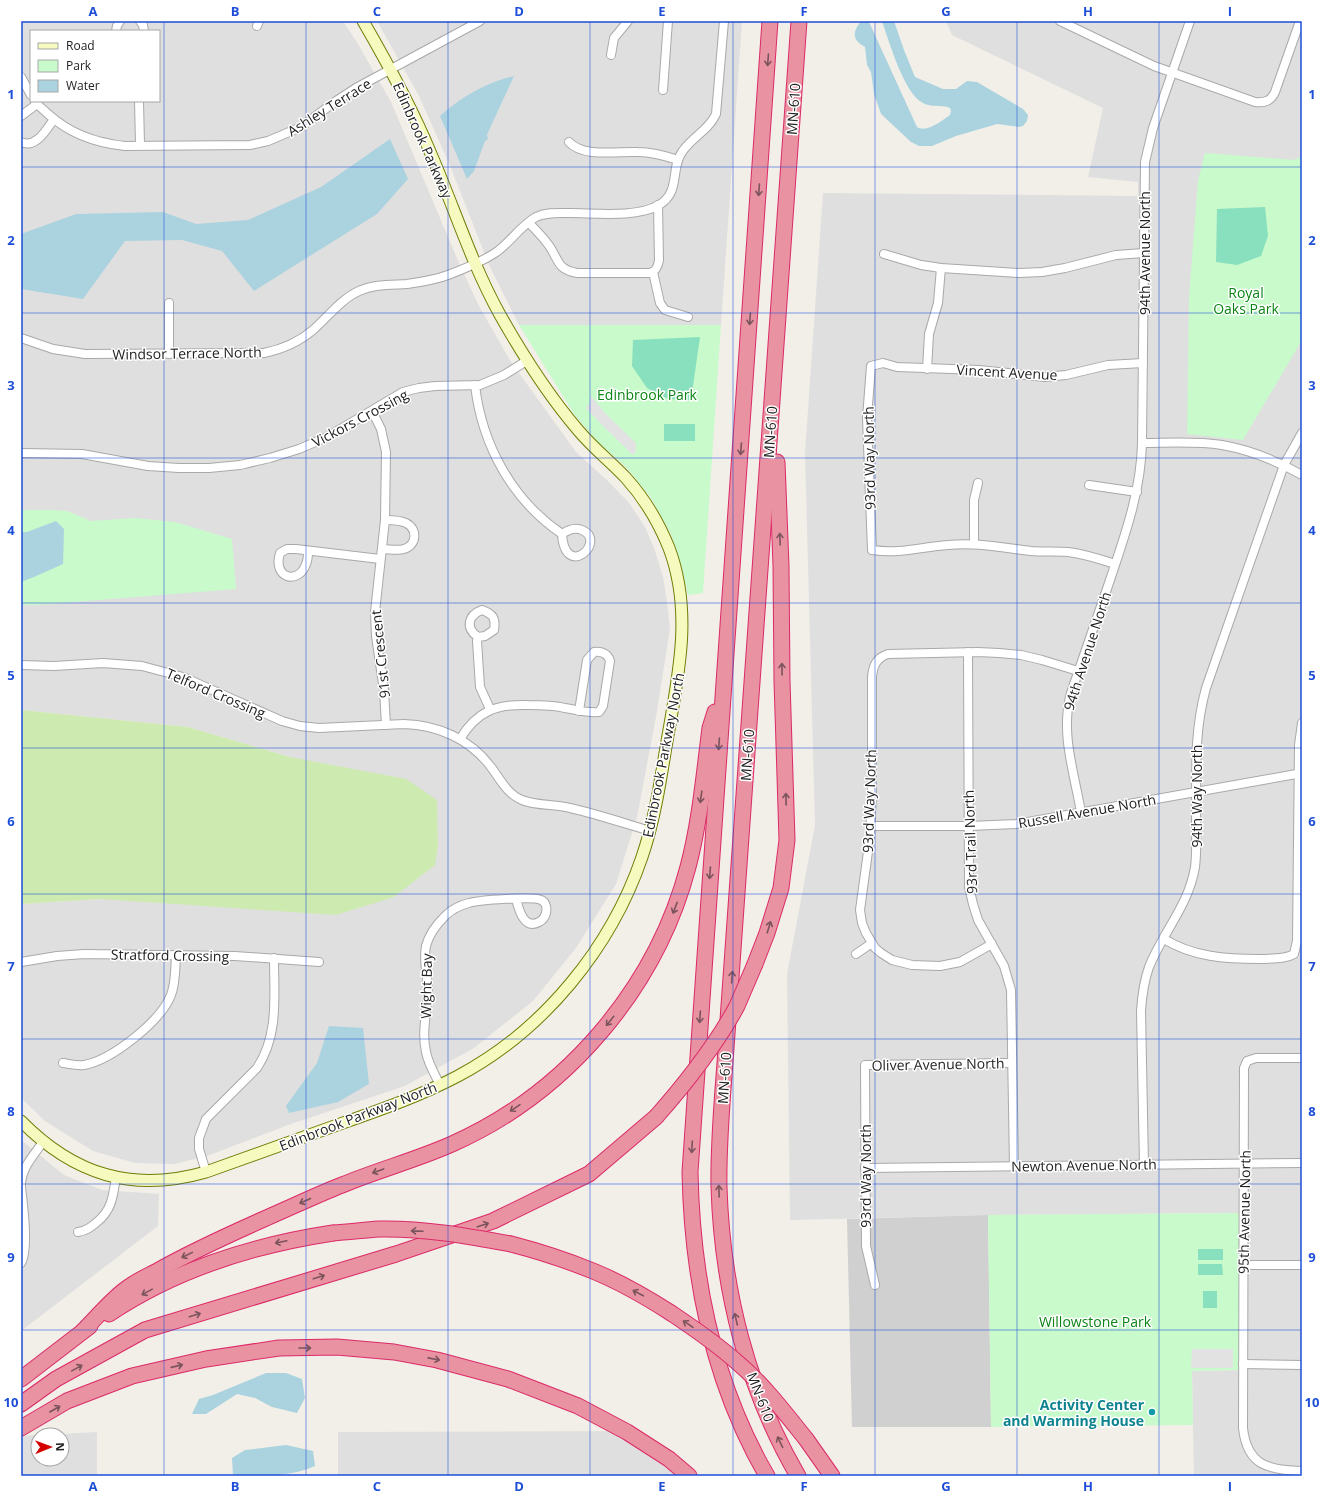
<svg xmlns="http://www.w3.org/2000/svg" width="1323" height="1497" font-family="'Open Sans',sans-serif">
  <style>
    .residential { fill: #e0dfdf; fill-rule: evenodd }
    .religious { fill: #d0d0d0 }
    .grass { fill: #cdebb0 }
    .park { fill: #c8facc }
    .pitch { fill: #88e0be }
    .parking { fill: #e2e2e2 }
    .water { fill: #aad3df }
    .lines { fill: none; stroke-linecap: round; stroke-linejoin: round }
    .street-casing { stroke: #a9a9a9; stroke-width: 10 }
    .secondary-casing { stroke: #707d05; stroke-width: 13 }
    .highway-casing { stroke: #dc2a67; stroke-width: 17 }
    .street { stroke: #fff; stroke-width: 8 }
    .secondary { stroke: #f7fabf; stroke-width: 11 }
    .highway { stroke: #e892a2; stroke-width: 15 }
    .highway-bridge-casing { stroke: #dc2a67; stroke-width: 17; stroke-linecap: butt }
    .highway-bridge { stroke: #e892a2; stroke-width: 15 }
    .oneway { stroke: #7b545c }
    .grid { fill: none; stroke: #1d4ed8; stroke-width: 1; stroke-opacity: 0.55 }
    .culture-dot { fill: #0f9aa8; stroke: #fff; stroke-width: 1.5 }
    .labels { text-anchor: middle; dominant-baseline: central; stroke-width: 3; stroke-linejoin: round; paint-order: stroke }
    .street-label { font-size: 14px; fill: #222; stroke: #fff }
    .park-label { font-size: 14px; fill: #0c8416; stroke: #fff }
    .culture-label { font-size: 14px; font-weight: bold; fill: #0d838f; stroke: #fff; text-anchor: end }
    .neatline { fill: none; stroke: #1d4ed8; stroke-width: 1.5 }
    .grid-label { font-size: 13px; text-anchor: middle; font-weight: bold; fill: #1d4ed8 }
  </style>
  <rect width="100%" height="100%" fill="#f2efe9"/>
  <g class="residential">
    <path d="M21,21H343L358,44L391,102L459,263L479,306L511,362L576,452L608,481L630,504L645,527L654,548L663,577L667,601L670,629L656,717L637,817L616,884L576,948L533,1001L474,1048L405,1086L291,1124L207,1156L174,1164L135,1163L93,1151L45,1121L21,1098V904L100,899L290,757L188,727L21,710ZM31,31H159V101H31Z"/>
    <polygon points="377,21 742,21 721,325 519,325 489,265 451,168 419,96"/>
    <polygon points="946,21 1302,21 1302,1476 1194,1476 1192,1371 1239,1370 1239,1213 988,1215 790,1220 787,974 815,825 805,453 823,193 1138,196 1138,182 1088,177 1103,108 952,35"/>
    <polygon points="21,1140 64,1175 102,1190 159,1194 158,1226 21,1331"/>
    <polygon points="616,1431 683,1476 338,1476 338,1432"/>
    <polygon points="97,1432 97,1476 21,1476 21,1436 38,1435 38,1459 62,1459 62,1435 43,1435"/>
  </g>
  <polygon class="religious" points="988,1215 991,1427 852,1427 847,1219"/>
  <polygon class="grass" points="21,710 188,727 290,757 406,779 437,800 438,846 435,865 394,897 336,915 100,899 21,904"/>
  <g class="park">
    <polygon points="1205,153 1294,160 1302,157 1302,340 1243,440 1187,434 1189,297 1198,180"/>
    <polygon points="519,325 721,325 703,593 688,595 681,564 671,534 651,498 627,468 597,441 574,414"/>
    <polygon points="21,510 52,510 67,511 91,521 135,518 175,522 232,539 236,589 36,605 21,605"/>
    <polygon points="1239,1213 1239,1370 1192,1371 1193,1425 991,1427 988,1215"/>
  </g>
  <g class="pitch">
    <polygon points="1265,207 1268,236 1261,256 1237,265 1216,262 1217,209"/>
    <polygon points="700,337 691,400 668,399 647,388 632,366 633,340"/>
    <rect x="664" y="424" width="31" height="17"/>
    <rect x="1198" y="1249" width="25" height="11"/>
    <polygon points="1198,1264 1222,1264 1223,1275 1198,1275"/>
    <rect x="1203" y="1291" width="14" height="17"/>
  </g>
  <g class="parking">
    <polygon points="591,396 606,414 636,443 636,451 633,455 601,424 586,408 590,403"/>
    <polygon points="1192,1349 1233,1349 1233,1368 1191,1368"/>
  </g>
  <g class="water">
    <path d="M862,21L869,22L917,127C927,133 941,121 950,115L951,111L950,108C941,104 931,108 923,103C904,94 889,41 882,21H894L904,50L915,77L943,89H956L967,81L977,82L1023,109L1028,115L1027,121L1023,126L1019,127L997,124L956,136L932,146H919L911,142L881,114L874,94L871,72L867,65L865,47C858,43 852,38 856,29C858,25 859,23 862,21Z"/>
    <path d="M514,76L490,128L487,135L488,139L485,141L474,171L467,179L440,116C459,98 489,81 514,76Z"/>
    <polygon points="390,139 408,179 377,214 254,291 222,251 182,240 125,241 83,299 21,289 21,234 76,214 163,212 196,224 248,220 321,187"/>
    <polygon points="56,521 64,529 63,564 34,577 21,582 21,532 27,532"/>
    <polygon points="329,1026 363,1028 369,1084 338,1102 289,1113 286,1106 317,1063"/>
    <polygon points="266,1373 286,1373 302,1379 305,1398 297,1413 272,1407 255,1398 237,1394 206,1414 192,1414 199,1399 213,1395"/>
    <path d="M286,1445L313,1451L315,1466C291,1477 260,1476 233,1476L232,1458L245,1450Z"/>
  </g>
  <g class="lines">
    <g class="street-casing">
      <g id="street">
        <polyline points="140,21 143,25 144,31"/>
        <path d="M1060,21L1154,66L1255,102C1265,103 1271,101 1275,92L1300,21"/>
        <polyline points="257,26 259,21"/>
        <polyline points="116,31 117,26 120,21"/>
        <polyline points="611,55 614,38 628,21"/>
        <polyline points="21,77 31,95"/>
        <polyline points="663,90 668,21"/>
        <path d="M35,101C38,106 44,110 48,114C70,134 95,143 125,146L250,145L268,141L301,127L336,101L356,88L480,21"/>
        <polyline points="139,101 140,145"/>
        <polyline points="21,116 37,104"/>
        <path d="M21,142C36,149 46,130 54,119"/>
        <path d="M569,142C583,158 619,151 638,152C652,152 666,156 678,160"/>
        <path d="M529,223C536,230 544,238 550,247C559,261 558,270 577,273H650C656,271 658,267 659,260L658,205"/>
        <polyline points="884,254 921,265 941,268 1019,273 1042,272 1065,268 1116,255 1144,253"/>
        <polyline points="653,272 660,303 665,310 688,317"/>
        <polyline points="169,303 169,354"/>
        <path d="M21,338L53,349L85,354L264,353C283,349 299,342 313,330C328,317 341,299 359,291C374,284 391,285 407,284C421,282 435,280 448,275C464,269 481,262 495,253C510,243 520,226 536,217C546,212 558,213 569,213C595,213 637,218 659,205C681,192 670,169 682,152C692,137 709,130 716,114L724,21"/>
        <polyline points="927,369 929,334 938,303 941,268"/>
        <path d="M475,385C482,445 512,500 562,534C565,581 608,541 582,530C575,527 568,530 562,534"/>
        <polyline points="372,411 381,429 386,452 385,520 375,612 376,636 384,691 386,725"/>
        <path d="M1142,443C1168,443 1196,441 1222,445C1251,450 1277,461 1302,475"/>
        <polyline points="21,453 82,454 148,466 179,468 209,468 240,465 270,458 299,449 327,437 403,392 419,388 435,386 480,385 504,375 528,360"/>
        <polyline points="1089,485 1137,492"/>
        <polyline points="974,544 974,500 978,483"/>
        <path d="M382,549C389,549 397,551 404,549C417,545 418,529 406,523C400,520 391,520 385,520"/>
        <path d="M308,551C308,555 308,560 306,564C299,585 272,579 280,553L287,549H296L380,559"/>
        <path d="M1115,564C1100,559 1084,554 1068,552C1056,551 1043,552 1031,551C1003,548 977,542 948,545C920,547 902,554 872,550L867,418L871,366L883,363L897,367L979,370L1045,377L1066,375L1108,365L1143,363"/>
        <path d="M478,637C465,628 468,615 482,610C493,614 496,618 494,630L485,636L478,637L477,641L480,687L490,709"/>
        <polyline points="968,652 969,887 973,904 978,920 1004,966 1011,990 1014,1166"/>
        <path d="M21,665L54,666L103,663L142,666L183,677L282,721L300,726L319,728L404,724C438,725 470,739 491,767C500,779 507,794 522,800C537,806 555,804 570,808C597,814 623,823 650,831"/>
        <path d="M460,739C477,711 496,704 528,705C540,705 553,705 565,708C578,710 585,713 599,712L603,706L610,661C608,654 602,651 594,652L587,660L579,711"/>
        <path d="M1081,812C1074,772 1060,732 1071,693C1084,655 1097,617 1110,580C1125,535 1141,491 1142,443L1145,162L1153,128L1190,21"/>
        <polyline points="870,826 969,826 1016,824 1302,773"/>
        <path d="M1164,939C1193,957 1226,959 1260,959C1271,958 1284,960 1294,954L1297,941L1299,745L1302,723"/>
        <path d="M992,944L960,962L940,966L912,965L892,960L881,953L875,948L866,933L862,923L860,910L870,837L872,794V677C873,666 876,658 888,654L978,652L999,653L1021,655L1042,660L1078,671"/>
        <polyline points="856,954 872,943"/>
        <polyline points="21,962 57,956 84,954 235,956 319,962"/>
        <path d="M1302,1058H1256L1247,1061L1244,1068L1243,1428C1247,1466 1269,1470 1302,1471"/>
        <path d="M63,1063C70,1064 77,1066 84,1065C112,1060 161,1021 171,995C176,982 175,968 176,955"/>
        <path d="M440,1085C435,1075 428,1063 426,1052C421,1031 428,1009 428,988C427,974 423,960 426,946C429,934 437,924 445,916C452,909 461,905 469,903C479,900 533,896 541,900C546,902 547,908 546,913C545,917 543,920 539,922C524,930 519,910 516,899"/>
        <path d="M1144,1165L1141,1011C1142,996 1144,981 1149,967C1163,932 1189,905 1195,867C1197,852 1196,837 1196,822C1197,775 1193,735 1206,688L1284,465L1302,433"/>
        <polyline points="865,1168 1302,1163"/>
        <path d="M206,1172L199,1149V1138L206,1119L257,1068C279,1035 274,996 274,958"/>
        <path d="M21,1184C22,1167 34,1155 43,1142"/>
        <path d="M21,1187C23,1204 29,1249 21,1263"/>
        <path d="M78,1232C86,1231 91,1227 97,1222C112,1210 113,1196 116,1177"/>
        <polyline points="1243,1265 1302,1265"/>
        <polyline points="875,1285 866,1246 865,1065 1012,1063"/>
        <polyline points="1243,1364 1302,1365"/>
      </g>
    </g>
    <g class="secondary-casing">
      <path id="secondary" d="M21,1121C74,1175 133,1193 206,1172C250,1156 295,1140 340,1124C380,1110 420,1096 458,1076C543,1031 611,948 642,857C654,822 660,784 666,747C677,681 694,614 669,548C659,523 644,498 626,478C611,462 593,448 578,430C548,395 522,354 499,313C471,262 454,207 431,154C412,108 388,64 363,21"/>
    </g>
    <g class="highway-casing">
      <g id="highway">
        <polyline points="755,964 767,933 781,888 787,840 782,681 781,566 777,462"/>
        <path d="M511,1244C538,1251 566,1260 593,1271C620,1282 646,1297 671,1313"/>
        <path d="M109,1314C176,1269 254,1245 333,1233"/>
        <path d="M83,1331C96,1318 112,1299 126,1289C136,1281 148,1276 159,1270C196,1249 235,1232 273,1215C296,1205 319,1194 342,1185C378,1170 416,1160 452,1144C567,1093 656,988 688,867C700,822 704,774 710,728L715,712"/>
        <polyline points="21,1379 90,1326"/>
        <polyline points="21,1404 56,1379 145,1330 396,1254 493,1221 589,1174 656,1117"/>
        <polyline points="21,1428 67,1401 132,1376 206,1359 279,1348 337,1347 394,1352 437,1360 508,1379 578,1406 627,1432 669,1459 689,1476"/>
        <polyline points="806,1439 832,1476"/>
        <path d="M767,1476C713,1383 692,1279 690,1172L770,21"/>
        <path d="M798,1476C747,1389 722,1288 719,1187C718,1141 723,1094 726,1048L799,21"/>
      </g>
    </g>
    <use href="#street" class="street"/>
    <use href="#secondary" class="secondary"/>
    <use href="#highway" class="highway"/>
    <g class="highway-bridge-casing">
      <g id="highway-bridge">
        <path d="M656,1117C686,1083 715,1047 737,1006C743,992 749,978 755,964"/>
        <path d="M333,1233C349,1232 364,1230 379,1229C423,1228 468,1236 511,1244"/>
        <path d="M671,1313C695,1329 717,1344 738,1363C764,1385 785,1413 806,1439"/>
      </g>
    </g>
    <use href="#highway-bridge" class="highway-bridge"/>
  </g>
  <defs><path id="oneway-shaft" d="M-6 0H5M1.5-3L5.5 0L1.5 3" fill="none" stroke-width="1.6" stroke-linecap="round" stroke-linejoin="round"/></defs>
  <g class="oneway">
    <use href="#oneway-shaft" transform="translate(768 60) rotate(94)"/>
    <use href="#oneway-shaft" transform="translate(759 190) rotate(94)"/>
    <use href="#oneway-shaft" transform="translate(750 319) rotate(94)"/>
    <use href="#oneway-shaft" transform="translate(741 449) rotate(94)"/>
    <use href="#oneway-shaft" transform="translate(780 539) rotate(-92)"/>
    <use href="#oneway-shaft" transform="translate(782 669) rotate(-91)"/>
    <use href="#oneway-shaft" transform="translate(719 744) rotate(94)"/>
    <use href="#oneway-shaft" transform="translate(701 797) rotate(98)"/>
    <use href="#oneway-shaft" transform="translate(786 799) rotate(-91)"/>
    <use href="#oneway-shaft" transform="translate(710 873) rotate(94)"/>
    <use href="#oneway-shaft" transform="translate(675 908) rotate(111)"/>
    <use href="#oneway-shaft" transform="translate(769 927) rotate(-73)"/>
    <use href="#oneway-shaft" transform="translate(732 977) rotate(-86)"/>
    <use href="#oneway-shaft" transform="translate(700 1017) rotate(94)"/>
    <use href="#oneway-shaft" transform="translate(610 1021) rotate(129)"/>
    <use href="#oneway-shaft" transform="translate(515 1108) rotate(146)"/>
    <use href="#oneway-shaft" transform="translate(692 1147) rotate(93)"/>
    <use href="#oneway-shaft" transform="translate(378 1171) rotate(160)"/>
    <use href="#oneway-shaft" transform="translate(719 1191) rotate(-92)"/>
    <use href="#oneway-shaft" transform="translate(305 1201) rotate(156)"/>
    <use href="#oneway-shaft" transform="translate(483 1225) rotate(-18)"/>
    <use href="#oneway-shaft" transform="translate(417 1231) rotate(-178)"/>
    <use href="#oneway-shaft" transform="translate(281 1242) rotate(168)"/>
    <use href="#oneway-shaft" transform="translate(187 1255) rotate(154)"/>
    <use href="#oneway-shaft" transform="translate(319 1277) rotate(-17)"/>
    <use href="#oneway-shaft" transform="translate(147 1292) rotate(151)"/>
    <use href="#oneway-shaft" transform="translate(638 1293) rotate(-152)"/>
    <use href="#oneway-shaft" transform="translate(195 1315) rotate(-17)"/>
    <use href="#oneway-shaft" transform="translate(736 1319) rotate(-103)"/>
    <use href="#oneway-shaft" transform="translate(688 1324) rotate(-146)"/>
    <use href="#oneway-shaft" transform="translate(305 1348)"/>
    <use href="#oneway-shaft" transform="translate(434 1359) rotate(11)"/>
    <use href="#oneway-shaft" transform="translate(177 1366) rotate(-13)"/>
    <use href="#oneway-shaft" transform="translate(77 1368) rotate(-29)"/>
    <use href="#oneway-shaft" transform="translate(55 1409) rotate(-30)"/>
    <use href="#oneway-shaft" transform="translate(780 1442) rotate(-116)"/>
  </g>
  <path class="grid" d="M164,21V1476M306,21V1476M448,21V1476M590,21V1476M733,21V1476M875,21V1476M1017,21V1476M1159,21V1476M21,167H1302M21,313H1302M21,458H1302M21,603H1302M21,748H1302M21,894H1302M21,1039H1302M21,1184H1302M21,1330H1302"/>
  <circle class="culture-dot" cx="1152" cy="1412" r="4"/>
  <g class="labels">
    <g class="street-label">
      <text transform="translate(329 107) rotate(-32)">Ashley Terrace</text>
      <text transform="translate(793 109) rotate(-86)">MN-610</text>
      <text transform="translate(423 140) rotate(66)">Edinbrook Parkway</text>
      <text transform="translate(1144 253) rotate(-90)">94th Avenue North</text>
      <text transform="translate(187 353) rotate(-1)">Windsor Terrace North</text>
      <text transform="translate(1007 372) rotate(3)">Vincent Avenue</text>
      <text transform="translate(360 418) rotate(-28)">Vickors Crossing</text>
      <text transform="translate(770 432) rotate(-86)">MN-610</text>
      <text transform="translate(869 458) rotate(-91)">93rd Way North</text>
      <text transform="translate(1087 651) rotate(-72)">94th Avenue North</text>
      <text transform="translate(380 654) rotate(-96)">91st Crescent</text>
      <text transform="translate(216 693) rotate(23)">Telford Crossing</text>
      <text transform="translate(663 755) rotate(-79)">Edinbrook Parkway North</text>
      <text transform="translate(747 755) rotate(-86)">MN-610</text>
      <text transform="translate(1196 796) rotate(-90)">94th Way North</text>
      <text transform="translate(869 801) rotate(-88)">93rd Way North</text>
      <text transform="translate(1087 811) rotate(-10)">Russell Avenue North</text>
      <text transform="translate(970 842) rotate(-92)">93rd Trail North</text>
      <text transform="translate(170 955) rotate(1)">Stratford Crossing</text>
      <text transform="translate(426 986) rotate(-89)">Wight Bay</text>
      <text transform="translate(938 1064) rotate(-1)">Oliver Avenue North</text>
      <text transform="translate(724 1078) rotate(-86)">MN-610</text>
      <text transform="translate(358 1116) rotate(-21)">Edinbrook Parkway North</text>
      <text transform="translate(1084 1165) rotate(-1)">Newton Avenue North</text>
      <text transform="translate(865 1176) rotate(-90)">93rd Way North</text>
      <text transform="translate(1244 1212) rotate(-89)">95th Avenue North</text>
      <text transform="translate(761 1397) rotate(69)">MN-610</text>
    </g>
    <g class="park-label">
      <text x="1246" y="292">Royal<tspan x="1246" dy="16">Oaks Park</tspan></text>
      <text x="647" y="394">Edinbrook Park</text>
      <text x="1095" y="1321">Willowstone Park</text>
    </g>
    <g class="culture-label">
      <text x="1144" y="1404">Activity Center<tspan x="1144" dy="16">and Warming House</tspan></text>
    </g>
  </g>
  <rect width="1323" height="1497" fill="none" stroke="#ffffff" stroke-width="44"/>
  <rect x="30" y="30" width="130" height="72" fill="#ffffff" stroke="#a7a7a7"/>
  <rect x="38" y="43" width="20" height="6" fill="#f7fabf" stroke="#a7a7a7"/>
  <text x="66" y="50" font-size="12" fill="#222222">Road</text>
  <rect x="38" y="60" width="20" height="12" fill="#c8facc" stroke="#a7a7a7"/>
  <text x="66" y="70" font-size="12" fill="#222222">Park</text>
  <rect x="38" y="80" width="20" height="12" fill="#aad3df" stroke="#a7a7a7"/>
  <text x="66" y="90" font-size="12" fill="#222222">Water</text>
  <g transform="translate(50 1447) rotate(89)"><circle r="19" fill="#ffffff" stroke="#a7a7a7"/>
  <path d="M0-3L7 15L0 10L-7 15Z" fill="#d40000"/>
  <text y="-6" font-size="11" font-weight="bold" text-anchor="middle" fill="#222222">N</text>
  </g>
  <rect x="22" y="22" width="1279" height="1453" class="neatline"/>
  <g class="grid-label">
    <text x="93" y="16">A</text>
    <text x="235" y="16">B</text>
    <text x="377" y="16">C</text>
    <text x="519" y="16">D</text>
    <text x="662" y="16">E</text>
    <text x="804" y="16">F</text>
    <text x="946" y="16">G</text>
    <text x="1088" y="16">H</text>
    <text x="1230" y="16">I</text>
    <text x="11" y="99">1</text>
    <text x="1312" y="99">1</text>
    <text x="11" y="245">2</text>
    <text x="1312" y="245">2</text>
    <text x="11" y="390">3</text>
    <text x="1312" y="390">3</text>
    <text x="11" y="535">4</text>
    <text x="1312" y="535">4</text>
    <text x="11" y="680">5</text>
    <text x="1312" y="680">5</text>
    <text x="11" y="826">6</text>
    <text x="1312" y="826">6</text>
    <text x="11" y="971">7</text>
    <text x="1312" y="971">7</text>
    <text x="11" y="1116">8</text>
    <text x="1312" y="1116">8</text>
    <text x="11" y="1262">9</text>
    <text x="1312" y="1262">9</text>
    <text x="11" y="1407">10</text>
    <text x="1312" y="1407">10</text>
    <text x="93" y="1491">A</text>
    <text x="235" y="1491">B</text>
    <text x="377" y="1491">C</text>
    <text x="519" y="1491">D</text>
    <text x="662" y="1491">E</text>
    <text x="804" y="1491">F</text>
    <text x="946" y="1491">G</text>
    <text x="1088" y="1491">H</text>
    <text x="1230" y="1491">I</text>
  </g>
</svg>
